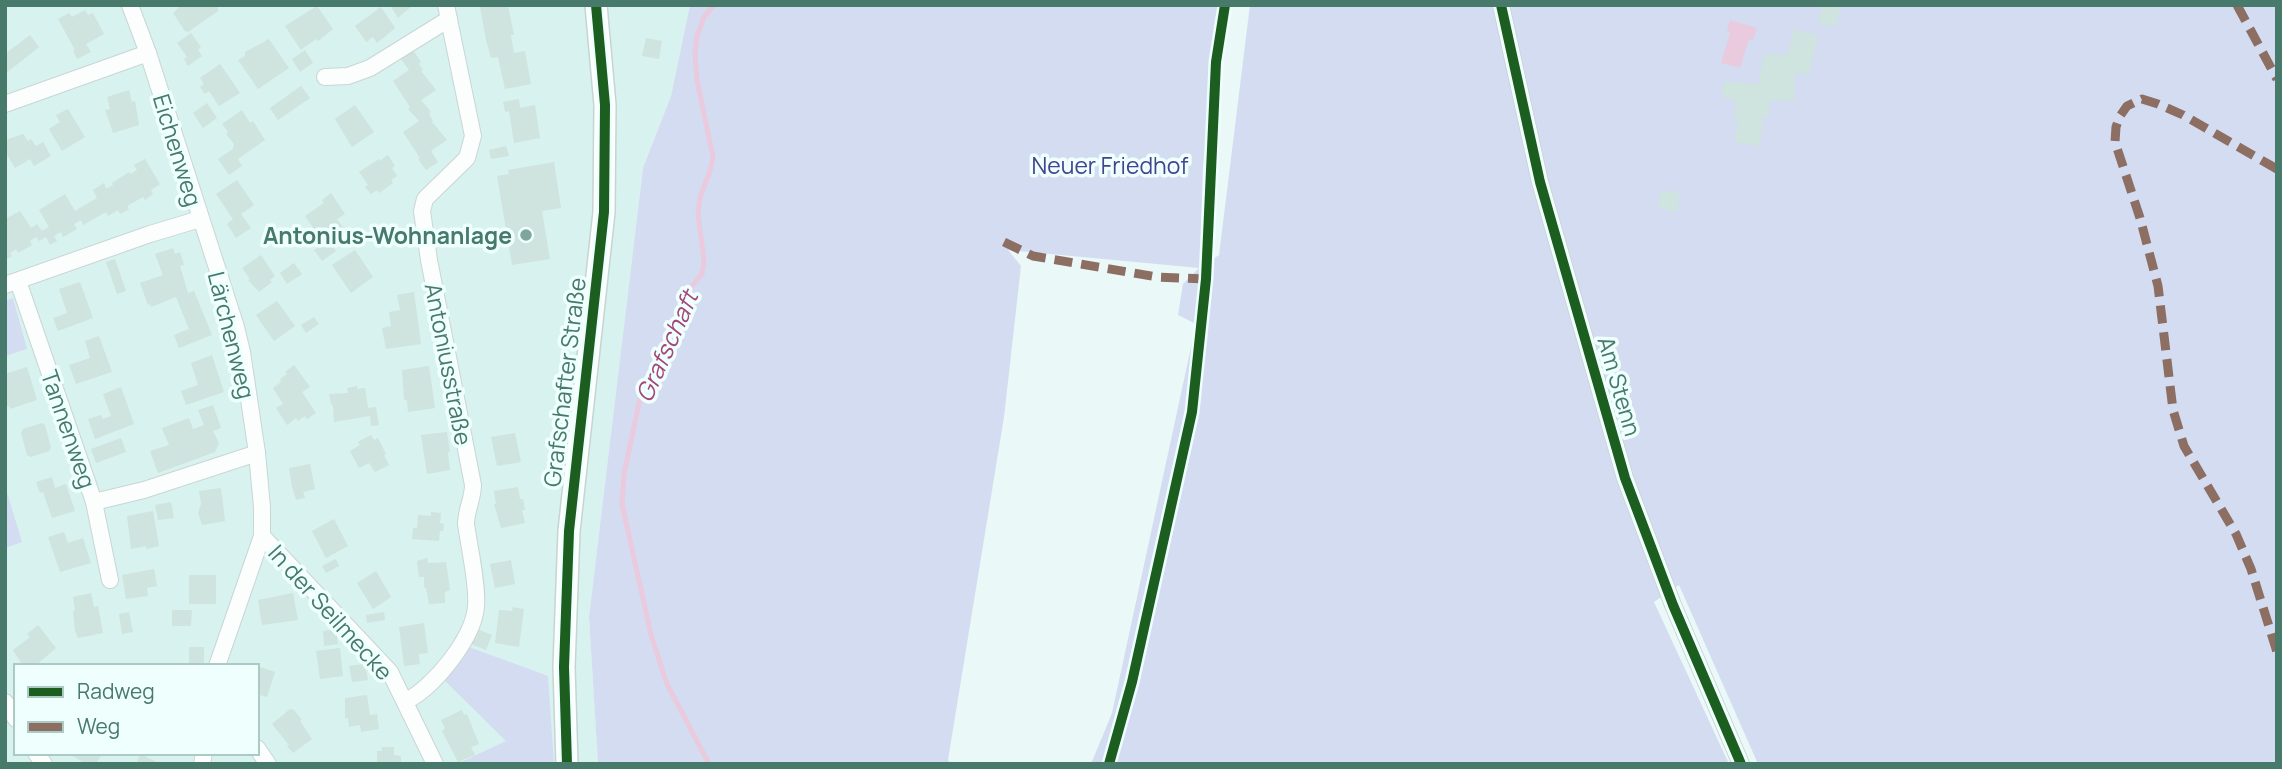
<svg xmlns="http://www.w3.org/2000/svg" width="2282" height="769" font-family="Manrope,sans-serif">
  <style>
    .residential { fill: #d8f2ef; fill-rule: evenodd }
    .green { fill: #d4dcf2 }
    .water { fill: #eacadd }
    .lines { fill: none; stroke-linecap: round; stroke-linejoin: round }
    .stream { stroke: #eacadd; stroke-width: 5 }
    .building { fill: #cfe3df }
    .street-casing { stroke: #c8d6d4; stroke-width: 18 }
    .secondary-casing { stroke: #c5d5d2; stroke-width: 24 }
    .street { stroke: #fcfefe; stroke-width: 16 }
    .secondary { stroke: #fcfefe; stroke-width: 21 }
    .quiet { stroke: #8d6e63; stroke-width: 9; stroke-dasharray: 18 9; stroke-linecap: butt }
    .cycleway-casing { stroke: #eefffe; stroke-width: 15 }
    .cycleway { stroke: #1b5e20; stroke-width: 10 }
    .poi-dot { fill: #80a69c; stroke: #eefffe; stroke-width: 2.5 }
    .labels { text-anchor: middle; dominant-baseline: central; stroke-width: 7; stroke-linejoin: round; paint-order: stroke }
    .street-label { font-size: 23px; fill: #477a6a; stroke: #eefffe }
    .park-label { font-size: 23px; fill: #45438e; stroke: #eefffe }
    .poi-label { font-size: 23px; font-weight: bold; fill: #477a6a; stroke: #eefffe; text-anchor: end }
    .water-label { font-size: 24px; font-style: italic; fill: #a64677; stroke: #eefffe }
  </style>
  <rect width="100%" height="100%" fill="#ebf8f8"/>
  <path class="residential" d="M5,5H690L671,96L643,168L589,617L598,764H5ZM16,666H257V753H16Z"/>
  <g class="green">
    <polygon points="690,5 1221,5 1203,166 1200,267 1219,255 1250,5 2277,5 2277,764 1758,764 1679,585 1654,602 1729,764 1091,764 1112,713 1196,324 1178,315 1183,284 1199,268 1008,250 1021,266 1004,417 948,760 951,764 598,764 589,617 643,168 671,96"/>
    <polygon points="13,298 27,349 5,356 5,301"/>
    <polygon points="5,486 22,542 5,548"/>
    <polygon points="466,646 548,676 554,764 457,764 506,741 442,678"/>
  </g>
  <polygon class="water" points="1730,20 1757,28 1753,40 1749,39 1740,68 1721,63 1730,33 1727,31"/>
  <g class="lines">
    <polyline class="stream" points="709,764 667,684 651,635 622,504 624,474 639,403 657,357 688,291 702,274 704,261 698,215 700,197 710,171 713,157 697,80 695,54 697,36 704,17 714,5"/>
  </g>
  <g class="building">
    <polygon points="181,5 216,5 218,9 218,11 188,32 185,31 173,13"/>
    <polygon points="390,5 413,5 398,18"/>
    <polygon points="487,5 497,5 498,7 508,5 514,35 511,35 514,53 525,51 531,84 505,89 498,57 491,58 486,40 480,7"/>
    <polygon points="1823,5 1840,8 1836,27 1818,23"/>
    <polygon points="317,6 333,29 318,41 316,39 301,50 285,26"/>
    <polygon points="381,7 395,28 377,43 373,37 366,42 355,26"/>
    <polygon points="85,10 88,15 93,13 104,34 86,44 91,52 77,59 73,51 75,50 58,19 69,13 72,17"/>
    <polygon points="1794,29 1818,35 1809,74 1795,73 1794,101 1770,100 1769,116 1764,115 1759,146 1735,142 1738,119 1734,119 1736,101 1723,97 1722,87 1724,81 1759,84 1760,72 1765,54 1788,55"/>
    <polygon points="191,33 201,47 198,50 202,56 188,66 184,59 187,57 177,43"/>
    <polygon points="30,35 39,47 5,74 5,54"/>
    <polygon points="646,38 662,41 659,59 642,56"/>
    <polygon points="269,39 289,68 258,89 238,60 245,56 245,52"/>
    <polygon points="305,50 313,63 300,72 292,59"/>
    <polygon points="413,50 421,62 419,64 423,70 421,71 436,90 421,100 431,112 429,114 433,121 432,122 447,140 431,151 438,162 426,170 418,159 420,158 403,132 419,121 408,109 410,107 393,81 409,70 401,59"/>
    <polygon points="220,64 240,93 219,106 209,91 205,94 200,87 204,84 200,78"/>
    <polygon points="301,86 310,98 278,120 270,108"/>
    <polygon points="129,90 132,102 135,101 139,125 113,133 105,110 110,109 107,97"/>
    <polygon points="519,99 520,108 535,105 540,138 514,143 509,111 505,112 503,102"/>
    <polygon points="207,103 217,118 203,128 193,113"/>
    <polygon points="355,105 374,132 352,147 335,119"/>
    <polygon points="68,109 85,137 62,151 49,129 60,122 56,115"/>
    <polygon points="242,110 250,123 253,121 265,140 238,159 242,166 229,175 218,159 233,149 234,144 226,134 228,132 222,124"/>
    <polygon points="23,134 28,141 31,139 36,146 43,142 51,156 34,166 30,159 15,168 5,151 5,145 8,139"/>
    <polygon points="506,146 509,156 491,159 489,150"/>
    <polygon points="388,155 395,166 392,168 397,176 391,180 393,183 379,193 377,190 371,194 365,187 368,185 359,172 379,159 380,161"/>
    <polygon points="145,159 160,184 151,190 153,194 145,200 143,197 127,206 129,209 120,214 118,210 108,216 106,212 83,225 81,220 74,224 77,229 63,237 61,232 54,236 57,241 50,245 46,237 39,241 36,237 30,241 32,245 18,253 16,249 10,253 12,256 5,260 5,219 20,211 31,228 37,224 42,231 49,227 39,210 65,194 75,211 97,198 93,190 104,183 106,189 113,185 112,183 129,172 131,174 137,170 134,165"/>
    <polygon points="554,162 561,208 542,211 550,259 512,265 497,176 509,174 508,170"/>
    <polygon points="237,180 254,205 241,214 251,228 236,238 227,224 233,219 216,194"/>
    <polygon points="1661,190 1680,193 1677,212 1658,208"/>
    <polygon points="331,193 345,214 337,219 345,230 329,241 336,251 322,261 314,250 317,248 307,234 314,229 305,216 324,203 322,200"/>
    <polygon points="173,248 175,254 180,252 184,265 180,266 188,293 194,291 212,335 179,348 174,335 189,329 176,297 151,307 150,304 148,305 140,283 163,275 155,254"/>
    <polygon points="355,250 373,277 351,293 332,265"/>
    <polygon points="261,255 275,276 270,280 272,282 259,292 248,280 250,279 242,268"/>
    <polygon points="115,259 126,291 117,294 106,262"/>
    <polygon points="294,263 302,274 287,284 280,273"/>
    <polygon points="80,282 93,318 58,331 53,318 67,313 59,289"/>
    <polygon points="414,292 421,344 386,349 382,328 391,326 389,312 400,310 397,295"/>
    <polygon points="277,301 295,326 274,341 256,315"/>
    <polygon points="314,317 319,324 306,333 301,325"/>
    <polygon points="99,336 112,372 76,384 69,365 90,358 85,341"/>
    <polygon points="212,355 224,392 186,405 181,391 198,385 191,363"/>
    <polygon points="294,365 310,387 302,392 316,413 307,419 305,416 298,421 296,418 287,425 276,408 283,404 273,388 281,382 280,379 287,374 285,372"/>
    <polygon points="429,366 435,408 408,412 407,401 404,399 402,370"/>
    <polygon points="27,367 37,400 10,409 9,406 5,407 5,374"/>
    <polygon points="357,386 357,389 365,388 368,408 376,407 379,425 371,426 370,416 334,422 333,406 331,404 329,394 348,393 347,388"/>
    <polygon points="121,387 134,424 95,439 88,419 101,415 103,419 111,416 103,394"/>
    <polygon points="213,405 221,428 213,431 219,443 215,452 158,473 150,451 169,445 162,428 189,418 193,429 204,425 198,410"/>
    <polygon points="42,423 45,425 51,448 49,451 31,457 27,455 21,433 23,429"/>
    <polygon points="447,432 450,451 448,453 450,470 427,474 421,435"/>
    <polygon points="515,433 521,462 497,466 491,437"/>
    <polygon points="371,435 374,440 378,438 386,454 384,455 389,465 375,472 369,463 359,468 350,451 360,445 358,442"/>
    <polygon points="121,438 126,452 96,463 91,449"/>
    <polygon points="310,464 315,489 303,492 305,498 296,500 292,487 289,468"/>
    <polygon points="52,477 55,488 66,484 75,511 52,518 43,492 40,493 36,482"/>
    <polygon points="518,487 520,499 523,499 525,510 522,510 525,523 501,528 494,504 496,504 494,491"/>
    <polygon points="221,488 225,521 202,525 198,513 201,504 199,491"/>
    <polygon points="171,502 174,518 158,520 155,505"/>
    <polygon points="153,511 159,546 146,549 146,546 131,549 127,516"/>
    <polygon points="431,512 441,513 440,523 444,524 443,531 440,531 439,541 412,539 413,528 417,528 418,515 431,516"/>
    <polygon points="334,519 348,546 326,558 312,531"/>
    <polygon points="64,532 68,543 83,538 91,563 60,572 48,537"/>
    <polygon points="427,558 428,563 446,562 450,590 445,592 445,603 429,604 426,588 424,587 424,577 419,577 417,561"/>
    <polygon points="336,559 339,566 326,573 322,566"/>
    <polygon points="511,560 515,584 495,588 490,564"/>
    <polygon points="154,569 157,586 147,588 148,596 126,599 122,575"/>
    <polygon points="376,571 391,597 373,609 357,583"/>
    <rect x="189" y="575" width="27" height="29"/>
    <polygon points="91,593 94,607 98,606 103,633 78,638 75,631 73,611 75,610 73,597"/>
    <polygon points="293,593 298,620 262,625 258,600"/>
    <polygon points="513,607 524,609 519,647 495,643 499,610 512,611"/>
    <polygon points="172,610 192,610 191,626 172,626"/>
    <polygon points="129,612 133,632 122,634 119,614"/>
    <polygon points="384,612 385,620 367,623 366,615"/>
    <polygon points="424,623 428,653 419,654 420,664 404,666 399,627"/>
    <polygon points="38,625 56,648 35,666 23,666 13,650 30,637 27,634"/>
    <polygon points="336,629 338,644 324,646 323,631"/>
    <polygon points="477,629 492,635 486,650 471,644"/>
    <rect x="189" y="647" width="15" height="17"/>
    <polygon points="340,648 343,676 320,679 316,651"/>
    <polygon points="365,664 368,680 352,682 349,666"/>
    <polygon points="257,666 275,672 267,697 257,694"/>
    <polygon points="367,695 370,715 377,714 379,729 361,732 360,725 349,727 348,718 345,718 345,698"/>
    <polygon points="290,709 294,710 302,720 300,721 312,739 293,753 287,746 289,745 272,724"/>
    <polygon points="462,710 464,715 467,714 479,744 471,747 475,755 458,762 442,731 445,728 441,720"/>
    <polygon points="382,747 394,747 394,755 401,756 401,764 377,764 377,751 382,751"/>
    <polygon points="74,753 102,753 96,764 86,764 73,756"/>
    <polygon points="141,753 148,753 146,757 161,764 143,764 137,761"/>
  </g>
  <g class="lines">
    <g class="street-casing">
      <g id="street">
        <polyline points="130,5 148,53 236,327 242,352 257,453 262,507 262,536 217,666"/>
        <polyline points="1501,5 1540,182 1625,478 1673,605 1741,764"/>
        <polyline points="325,77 348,76 370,68 449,19"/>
        <polyline points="5,104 148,53"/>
        <polyline points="18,281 94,502 110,580"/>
        <polyline points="5,285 150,234 200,219"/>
        <polyline points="94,502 144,490 257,453"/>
        <polyline points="262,536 390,672 435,764"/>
        <path d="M406,701C433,688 474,638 476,606C478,585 469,546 466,524C466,510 473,499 473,485L429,260L422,211L425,199L467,158L473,136L446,5"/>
        <polyline points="5,702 16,719"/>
        <polyline points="257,748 268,764"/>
        <polyline points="36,753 44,764"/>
        <polyline points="202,764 204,753"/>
      </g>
    </g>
    <g class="secondary-casing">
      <polyline id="secondary" points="567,764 564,667 569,531 604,212 605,105 596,5"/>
    </g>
    <use href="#street" class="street"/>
    <use href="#secondary" class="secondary"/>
    <g class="quiet">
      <polyline points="2237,5 2277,79"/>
      <polyline points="2277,169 2183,115 2158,104 2142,99 2127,106 2120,116 2116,127 2115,142 2140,218 2158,286 2173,410 2184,446 2236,534 2251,569 2277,652"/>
      <polyline points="1004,242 1033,256 1157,277 1206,279"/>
    </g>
    <g class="cycleway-casing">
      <g id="cycleway">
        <polyline points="1501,5 1540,182 1625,478 1673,605 1741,764"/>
        <polyline points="567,764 564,667 569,531 604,212 605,105 596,5"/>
        <polyline points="1109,764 1132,682 1192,412 1206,279 1216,62 1225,5"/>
      </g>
    </g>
    <use href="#cycleway" class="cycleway"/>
  </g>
  <circle class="poi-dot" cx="526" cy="235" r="7"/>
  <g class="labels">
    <g class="street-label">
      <text transform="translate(178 150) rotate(73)">Eichenweg</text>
      <text transform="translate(232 335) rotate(76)">Lärchenweg</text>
      <text transform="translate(449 364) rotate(79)">Antoniusstraße</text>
      <text transform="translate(564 382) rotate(-83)">Grafschafter Straße</text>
      <text transform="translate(1620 386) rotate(74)">Am Stenn</text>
      <text transform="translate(69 429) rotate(71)">Tannenweg</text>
      <text transform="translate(331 612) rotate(48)">In der Seilmecke</text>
    </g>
    <g class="park-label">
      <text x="1110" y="165">Neuer Friedhof</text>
    </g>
    <g class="poi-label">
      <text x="512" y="235">Antonius-Wohnanlage</text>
    </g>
    <g class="water-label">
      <text transform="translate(666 346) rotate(-66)">Grafschaft</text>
    </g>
  </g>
  <rect width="2282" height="769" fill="none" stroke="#477a6a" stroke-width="14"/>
  <rect x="14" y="664" width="245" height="91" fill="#eefffe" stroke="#abcac3" stroke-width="2"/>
  <rect x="28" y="687" width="35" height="10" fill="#1b5e20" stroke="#abcac3" stroke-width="2"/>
  <text x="77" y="699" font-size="21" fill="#477a6a">Radweg</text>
  <rect x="28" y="722" width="35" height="10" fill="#8d6e63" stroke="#abcac3" stroke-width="2"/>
  <text x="77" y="734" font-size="21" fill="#477a6a">Weg</text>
</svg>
